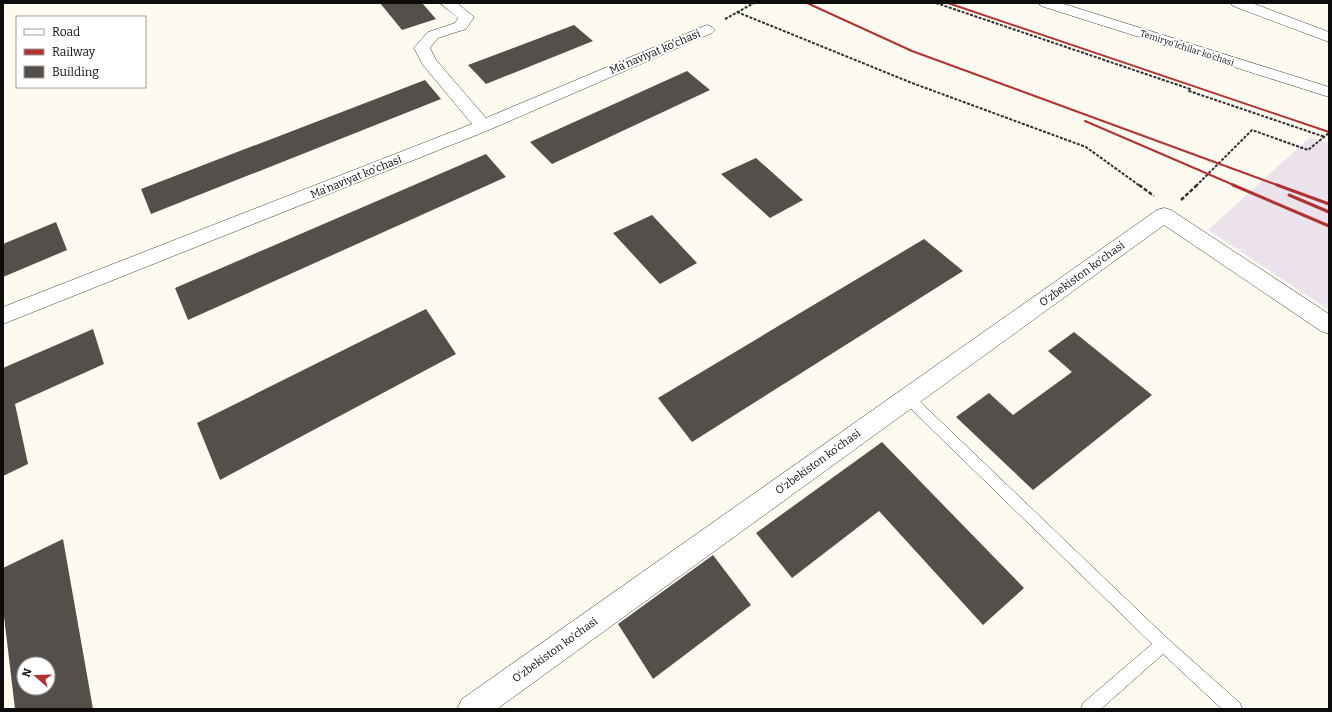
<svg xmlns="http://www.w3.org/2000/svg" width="1332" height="712" font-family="Bitter,serif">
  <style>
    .industrial { fill: #ebe2eb }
    .building { fill: #554f4b; fill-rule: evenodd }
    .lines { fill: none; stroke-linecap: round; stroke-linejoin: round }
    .lane-casing { stroke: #404040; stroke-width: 1 }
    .street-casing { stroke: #404040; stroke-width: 1 }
    .path-far1 { stroke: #2f2f2f; stroke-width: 2; stroke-dasharray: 3 1.5; stroke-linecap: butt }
    .path { stroke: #2f2f2f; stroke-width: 2.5; stroke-dasharray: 4 2; stroke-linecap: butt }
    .lane { fill: #fff; fill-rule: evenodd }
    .street { fill: #fff; fill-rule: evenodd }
    .rail-far1 { stroke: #b03334; stroke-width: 2 }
    .rail { stroke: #b03334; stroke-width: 3 }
    .labels { text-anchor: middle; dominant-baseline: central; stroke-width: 4; stroke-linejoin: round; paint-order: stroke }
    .far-street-label { font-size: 9px; fill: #0d0d0d; stroke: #fff }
    .street-label { font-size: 11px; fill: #0d0d0d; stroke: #fff }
  </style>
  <rect width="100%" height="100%" fill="#fdfbef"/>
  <polygon class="industrial" points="1310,137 1329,143 1329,310 1208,230"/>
  <g class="building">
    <polygon points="380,3 422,3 436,19 402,30"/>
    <polygon points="574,25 593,41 486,84 468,65"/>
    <polygon points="687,71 710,90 552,164 530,142"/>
    <polygon points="425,80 441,99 151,214 141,189"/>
    <polygon points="486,154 506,177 188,320 175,288"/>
    <polygon points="756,158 803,200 770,218 721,174"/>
    <polygon points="652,215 697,263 660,284 613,233"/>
    <polygon points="56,222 67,250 3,277 3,244"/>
    <polygon points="924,239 963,271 692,442 658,398"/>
    <polygon points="426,309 456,354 220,480 197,423"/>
    <polygon points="93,329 104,364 15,404 28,464 3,476 3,368"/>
    <polygon points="1074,332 1152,395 1033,490 956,417 989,393 1013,415 1072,372 1048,351"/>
    <polygon points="882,442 1024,588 983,625 879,511 792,578 756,533"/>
    <path d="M63,539L93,709H15L3,608V568ZM24,664H48V688H24Z"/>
    <polygon points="713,555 751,605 653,679 618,624"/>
  </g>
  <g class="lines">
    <g class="lane-casing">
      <polygon id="lane" points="908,393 912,394 1168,639 1240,703 1242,709 1222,709 1163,654 1101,709 1081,709 1083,703 1152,644 904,402 902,398 904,394"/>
    </g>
    <g class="street-casing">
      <g id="street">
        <polygon points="440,3 457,3 474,17 466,29 438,38 430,48 436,60 486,118 702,27 707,25 712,27 715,30 712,33 489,130 3,324 3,307 472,124 423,65 414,48 428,32 455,23 458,18"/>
        <polygon points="1039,3 1061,3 1329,87 1329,97 1041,6"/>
        <polygon points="1231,3 1252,3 1329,32 1329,42 1233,6"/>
        <polygon points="1164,208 1171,210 1329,314 1329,334 1321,331 1164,225 497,709 457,709 462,699 1157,210"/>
      </g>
    </g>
    <g class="path-far1">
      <polyline points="936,3 1190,89 1189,91 1325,137"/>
      <polyline points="737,12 912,83 1086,147 1140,186"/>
      <polyline points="725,19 754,3"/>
      <polyline points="1196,186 1252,130 1308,150 1329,133"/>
    </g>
    <g class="path">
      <polyline points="1139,185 1154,196"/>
      <polyline points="1181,200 1197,185"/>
    </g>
    <use href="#lane" class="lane"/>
    <use href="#street" class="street"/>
    <g class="rail-far1">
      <polyline points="807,3 912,51 1280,186"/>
      <polyline points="948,3 1329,132"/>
      <polyline points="1085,121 1236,186"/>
    </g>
    <g class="rail">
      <polyline points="1233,185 1329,226"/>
      <polyline points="1277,185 1329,204"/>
      <polyline points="1289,195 1329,212"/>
    </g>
  </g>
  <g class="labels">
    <g class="far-street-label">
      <text transform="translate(1187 48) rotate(18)">Temiryo‘lchilar ko‘chasi</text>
    </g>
    <g class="street-label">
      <text transform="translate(655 52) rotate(-23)">Ma’naviyat ko'chasi</text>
      <text transform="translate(356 177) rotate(-22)">Ma’naviyat ko'chasi</text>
      <text transform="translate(1082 274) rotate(-36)">O‘zbekiston ko‘chasi</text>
      <text transform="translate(818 462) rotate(-36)">O‘zbekiston ko‘chasi</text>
      <text transform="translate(555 650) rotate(-36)">O‘zbekiston ko‘chasi</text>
    </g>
  </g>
  <rect width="1332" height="712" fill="none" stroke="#0d0d0d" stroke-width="8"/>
  <rect x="16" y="16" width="130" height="72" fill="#ffffff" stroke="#9e9e9e"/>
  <rect x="24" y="29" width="20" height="6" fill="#ffffff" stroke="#9e9e9e"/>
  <text x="52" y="36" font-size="12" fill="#0d0d0d">Road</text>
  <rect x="24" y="49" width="20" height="6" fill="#b03334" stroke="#9e9e9e"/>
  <text x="52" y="56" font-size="12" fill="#0d0d0d">Railway</text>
  <rect x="24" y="66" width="20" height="12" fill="#554f4b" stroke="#9e9e9e"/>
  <text x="52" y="76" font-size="12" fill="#0d0d0d">Building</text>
  <g transform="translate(36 676) rotate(290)"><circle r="19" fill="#ffffff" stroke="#9e9e9e"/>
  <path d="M0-3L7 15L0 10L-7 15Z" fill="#b03334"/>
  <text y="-6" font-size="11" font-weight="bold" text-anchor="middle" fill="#0d0d0d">N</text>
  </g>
</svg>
